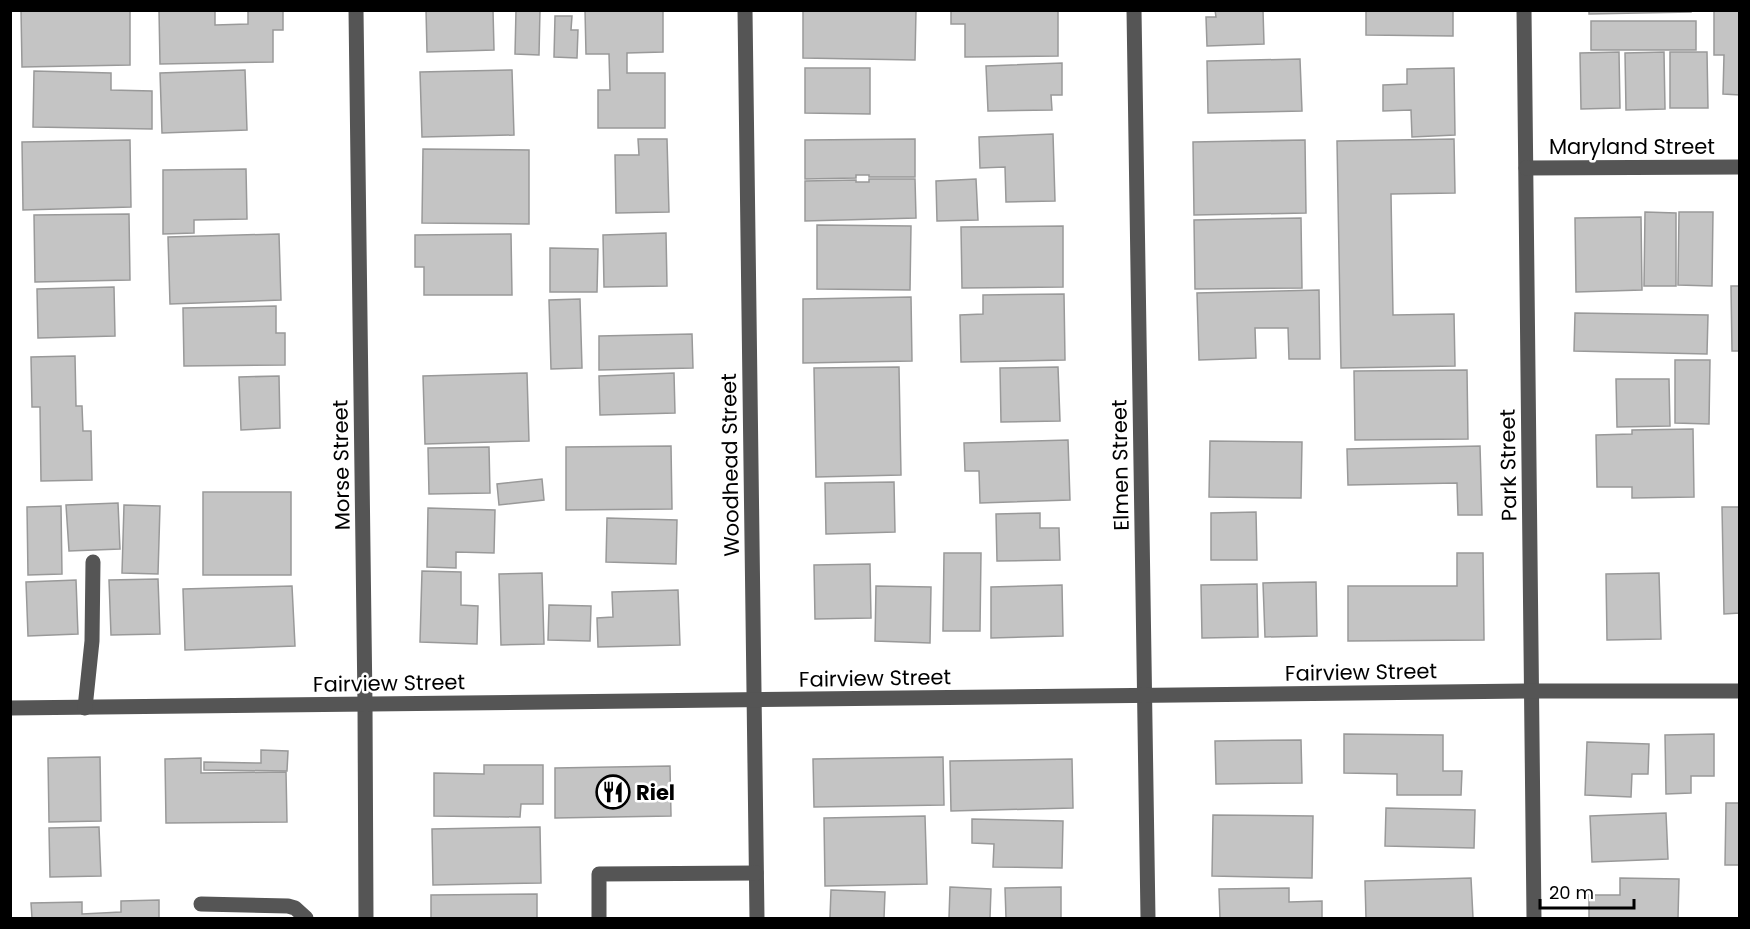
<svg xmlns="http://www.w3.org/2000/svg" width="1750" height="929" font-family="Poppins,sans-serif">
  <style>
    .building { fill: #c4c4c4; stroke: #999; stroke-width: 1.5 }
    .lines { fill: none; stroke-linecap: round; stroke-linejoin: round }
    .minor { stroke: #555; stroke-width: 15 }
    .labels { text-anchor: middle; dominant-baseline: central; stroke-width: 5; stroke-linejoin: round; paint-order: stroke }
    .street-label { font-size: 21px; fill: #000; stroke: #fff }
    .poi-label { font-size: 21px; font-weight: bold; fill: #000; stroke: #fff; text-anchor: start }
  </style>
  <rect width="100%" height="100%" fill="#fff"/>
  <g class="building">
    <polygon points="21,10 130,10 130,65 22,67"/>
    <polygon points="159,10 215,10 215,25 248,24 248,10 283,10 283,30 273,30 273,62 160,64"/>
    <polygon points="426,10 493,10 494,50 427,52"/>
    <polygon points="516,10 540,10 539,55 515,54"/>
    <polygon points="585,10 663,10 663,52 627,53 627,73 665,73 665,128 598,128 598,90 610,90 609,54 586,54"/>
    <polygon points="803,10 916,10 915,60 803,58"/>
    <polygon points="951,10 1058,10 1058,56 965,57 965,24 951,24"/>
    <polygon points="1215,10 1263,10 1264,44 1207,46 1206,17 1216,17"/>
    <polygon points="1366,10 1453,10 1453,36 1366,35"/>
    <polygon points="1589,10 1691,10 1691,12 1589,14"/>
    <polygon points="1714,10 1740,10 1740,95 1723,94 1724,55 1714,55"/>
    <polygon points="555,16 572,16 571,30 578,30 577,58 554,57"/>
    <rect x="1591" y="21" width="105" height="29"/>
    <polygon points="1619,52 1620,108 1581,109 1580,53"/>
    <polygon points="1664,52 1665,109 1626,110 1625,53"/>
    <polygon points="1670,52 1707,52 1708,108 1670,108"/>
    <polygon points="1300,59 1302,111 1208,113 1207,61"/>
    <polygon points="1062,63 1062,95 1051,95 1052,110 988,111 986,66"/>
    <polygon points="805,68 870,68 870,114 805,113"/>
    <polygon points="1454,68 1455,135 1412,137 1411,110 1383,111 1383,85 1407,84 1407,69"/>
    <polygon points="245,70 247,130 162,133 160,73"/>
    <polygon points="512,70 514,135 422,137 420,72"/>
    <polygon points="34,71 111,73 111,90 152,91 152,129 33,127"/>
    <polygon points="1053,134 1055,201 1006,202 1005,167 980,168 979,137"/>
    <polygon points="638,139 667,139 669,212 616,213 615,155 639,155"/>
    <polygon points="915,139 915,177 869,177 869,175 856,175 856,178 805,179 805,140"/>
    <polygon points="1454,139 1455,193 1391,194 1393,315 1454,314 1455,366 1341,368 1337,141"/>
    <polygon points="130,140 131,207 23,210 22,142"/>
    <polygon points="1305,140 1306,213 1194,215 1193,142"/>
    <polygon points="423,149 529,150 529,224 422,223"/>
    <polygon points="246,169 247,219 194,220 194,233 163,234 163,170"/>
    <polygon points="869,179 915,179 916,218 805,221 805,181 856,180 856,182 869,182"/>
    <polygon points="976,179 978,220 937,221 936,181"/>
    <polygon points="1645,212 1676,213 1676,286 1644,286"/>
    <polygon points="1679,212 1713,212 1712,286 1678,285"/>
    <polygon points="129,214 130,280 35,282 34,215"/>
    <polygon points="1641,217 1642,290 1576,292 1575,218"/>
    <polygon points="1301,218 1302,288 1195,289 1194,220"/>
    <polygon points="817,225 911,226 910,290 817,289"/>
    <polygon points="1063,226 1063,287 962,288 961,227"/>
    <polygon points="666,233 667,286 604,287 603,235"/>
    <polygon points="279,234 281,300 170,304 168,237"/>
    <polygon points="511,234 512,295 424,295 424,267 415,267 415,235"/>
    <polygon points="550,248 598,249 597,292 550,292"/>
    <polygon points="1731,286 1740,286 1740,351 1732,351"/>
    <polygon points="114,287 115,336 38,338 37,289"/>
    <polygon points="1319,290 1320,359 1289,359 1288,328 1255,328 1256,358 1199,360 1197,293"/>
    <polygon points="1064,294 1065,360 961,362 960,315 983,314 983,295"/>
    <polygon points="911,297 912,361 803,363 803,299"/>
    <polygon points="580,299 582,368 551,369 549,300"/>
    <polygon points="276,306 276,333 285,333 285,365 184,366 183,308"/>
    <polygon points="1575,313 1708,315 1707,354 1574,351"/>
    <polygon points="692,334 693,368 599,370 599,336"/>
    <polygon points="75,356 76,406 82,406 83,431 91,431 92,480 41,481 40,407 32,407 31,357"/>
    <polygon points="1675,360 1710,360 1709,424 1675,423"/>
    <polygon points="899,367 901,475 816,477 814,368"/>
    <polygon points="1058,367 1060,421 1001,422 1000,368"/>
    <polygon points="1467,370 1468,439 1355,440 1354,371"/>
    <polygon points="527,373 529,441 425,444 423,376"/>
    <polygon points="674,373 675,413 600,415 599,376"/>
    <polygon points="279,376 280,428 241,430 239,377"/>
    <polygon points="1616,379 1669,379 1670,426 1617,427"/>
    <polygon points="1693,429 1694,497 1632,498 1632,487 1597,487 1596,435 1632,434 1632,430"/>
    <polygon points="1068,440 1070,500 980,503 979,471 965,471 964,443"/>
    <polygon points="1210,441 1302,442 1301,498 1209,497"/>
    <polygon points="671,446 672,509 566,510 566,447"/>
    <polygon points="1480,446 1482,515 1458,515 1457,483 1348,485 1347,449"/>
    <polygon points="489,447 490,493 429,494 428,448"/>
    <polygon points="542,479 544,500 499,505 497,484"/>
    <polygon points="894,482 895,532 826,534 825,483"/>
    <rect x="203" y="492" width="88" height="83"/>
    <polygon points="118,503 120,549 69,551 66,505"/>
    <polygon points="124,505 160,506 158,574 122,573"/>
    <polygon points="61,506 62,574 28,575 27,507"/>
    <polygon points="1722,507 1740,507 1740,613 1724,614"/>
    <polygon points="428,508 495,510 494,553 456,552 456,568 427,567"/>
    <polygon points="1256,512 1257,560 1211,560 1211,513"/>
    <polygon points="1040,513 1040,528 1059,528 1060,560 997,561 996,514"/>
    <polygon points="607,518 677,520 676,564 606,562"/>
    <polygon points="944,553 981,553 980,631 943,631"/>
    <polygon points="1457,553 1483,553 1484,640 1348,641 1348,586 1457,586"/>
    <polygon points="870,564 871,618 815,619 814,565"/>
    <polygon points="422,571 461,572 461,605 478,606 477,644 420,642"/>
    <polygon points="542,573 544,644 501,645 499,574"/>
    <polygon points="1659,573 1661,639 1607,640 1606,574"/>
    <polygon points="158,579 160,634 111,635 109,580"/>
    <polygon points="76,580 78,634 28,636 26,582"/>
    <polygon points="1316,582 1317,636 1265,637 1263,583"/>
    <polygon points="1257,584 1258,637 1202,638 1201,585"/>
    <polygon points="1062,585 1063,636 991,638 991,587"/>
    <polygon points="292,586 295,646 185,650 183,589"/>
    <polygon points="876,586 931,587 930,643 875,641"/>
    <polygon points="678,590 680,645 598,647 597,618 613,617 612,592"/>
    <polygon points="549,605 591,606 590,641 548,640"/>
    <polygon points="1344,734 1443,735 1443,771 1462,771 1461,795 1397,795 1397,774 1344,773"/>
    <polygon points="1714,734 1714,776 1691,776 1691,793 1666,794 1665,735"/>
    <polygon points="1301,740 1302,783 1216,784 1215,741"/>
    <polygon points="1587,742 1649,744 1648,774 1632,774 1631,797 1585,795"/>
    <polygon points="261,750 288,751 287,771 204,770 204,762 261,763"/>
    <polygon points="100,757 101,821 49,822 48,758"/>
    <polygon points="943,757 944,805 814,807 813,759"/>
    <polygon points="201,758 201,773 286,772 287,822 166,823 165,759"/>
    <polygon points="1072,759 1073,808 951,811 950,761"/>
    <polygon points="484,765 543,765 543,804 521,804 520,817 434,816 434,773 484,774"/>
    <polygon points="670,766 671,816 555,818 555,768"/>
    <polygon points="1726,803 1740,803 1740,865 1725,865"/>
    <polygon points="1386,808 1475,810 1474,848 1385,846"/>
    <polygon points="1666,813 1668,859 1592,862 1590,816"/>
    <polygon points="1213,815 1313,816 1312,878 1212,876"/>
    <polygon points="925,816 927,884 825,886 824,818"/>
    <polygon points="972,819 1063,821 1062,868 993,867 994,844 972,843"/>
    <polygon points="99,827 101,876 50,877 49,828"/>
    <polygon points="540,827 541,883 433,885 432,829"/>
    <polygon points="1471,878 1473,918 1366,918 1365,881"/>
    <polygon points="1620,878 1679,879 1678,918 1589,918 1589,895 1620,895"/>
    <polygon points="950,887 991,889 990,918 949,918"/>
    <polygon points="1061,887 1061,918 1006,918 1005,888"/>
    <polygon points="1289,888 1289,902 1322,901 1322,918 1220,918 1219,889"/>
    <polygon points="831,890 885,892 884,918 830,918"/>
    <polygon points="537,894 537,918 431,918 431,895"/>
    <polygon points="159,900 159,918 32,918 31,903 82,902 82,914 121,912 121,901"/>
  </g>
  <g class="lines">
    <g class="minor">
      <polyline points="356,10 365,704 366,918"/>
      <polyline points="745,10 757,918"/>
      <polyline points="1134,10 1148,918"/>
      <polyline points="1524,10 1534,918"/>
      <polyline points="1526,168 1740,167"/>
      <polyline points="10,708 1531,691 1740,691"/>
      <polyline points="85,708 92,641 93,562"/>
      <polyline points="201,904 288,906 295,908 306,918"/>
      <polyline points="599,918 599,874 756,873"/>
    </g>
  </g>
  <defs>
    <g id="restaurant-ring" transform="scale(1.725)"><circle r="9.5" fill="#fff" stroke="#000" stroke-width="1.5"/><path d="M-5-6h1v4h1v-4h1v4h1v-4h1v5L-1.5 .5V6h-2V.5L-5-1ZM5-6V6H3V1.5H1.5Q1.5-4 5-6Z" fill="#000"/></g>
  </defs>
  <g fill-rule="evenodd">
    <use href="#restaurant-ring" x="613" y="792"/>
  </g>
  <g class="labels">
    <g class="street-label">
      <text x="1632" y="146">Maryland Street</text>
      <text transform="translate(341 465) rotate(-91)">Morse Street</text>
      <text transform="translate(730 465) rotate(-91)">Woodhead Street</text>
      <text transform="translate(1120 465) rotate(-91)">Elmen Street</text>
      <text transform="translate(1508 465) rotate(-91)">Park Street</text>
      <text transform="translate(1361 672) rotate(-1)">Fairview Street</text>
      <text transform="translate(875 678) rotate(-1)">Fairview Street</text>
      <text transform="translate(389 683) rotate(-1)">Fairview Street</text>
    </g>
    <g class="poi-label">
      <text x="636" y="792">Riel</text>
    </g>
  </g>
  <rect width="1750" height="929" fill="none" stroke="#000000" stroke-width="24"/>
  <path d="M1540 899v9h94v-9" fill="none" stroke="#000000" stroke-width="3"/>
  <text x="1549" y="899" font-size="18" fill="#000000" stroke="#ffffff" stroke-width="4.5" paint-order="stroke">20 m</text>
</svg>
